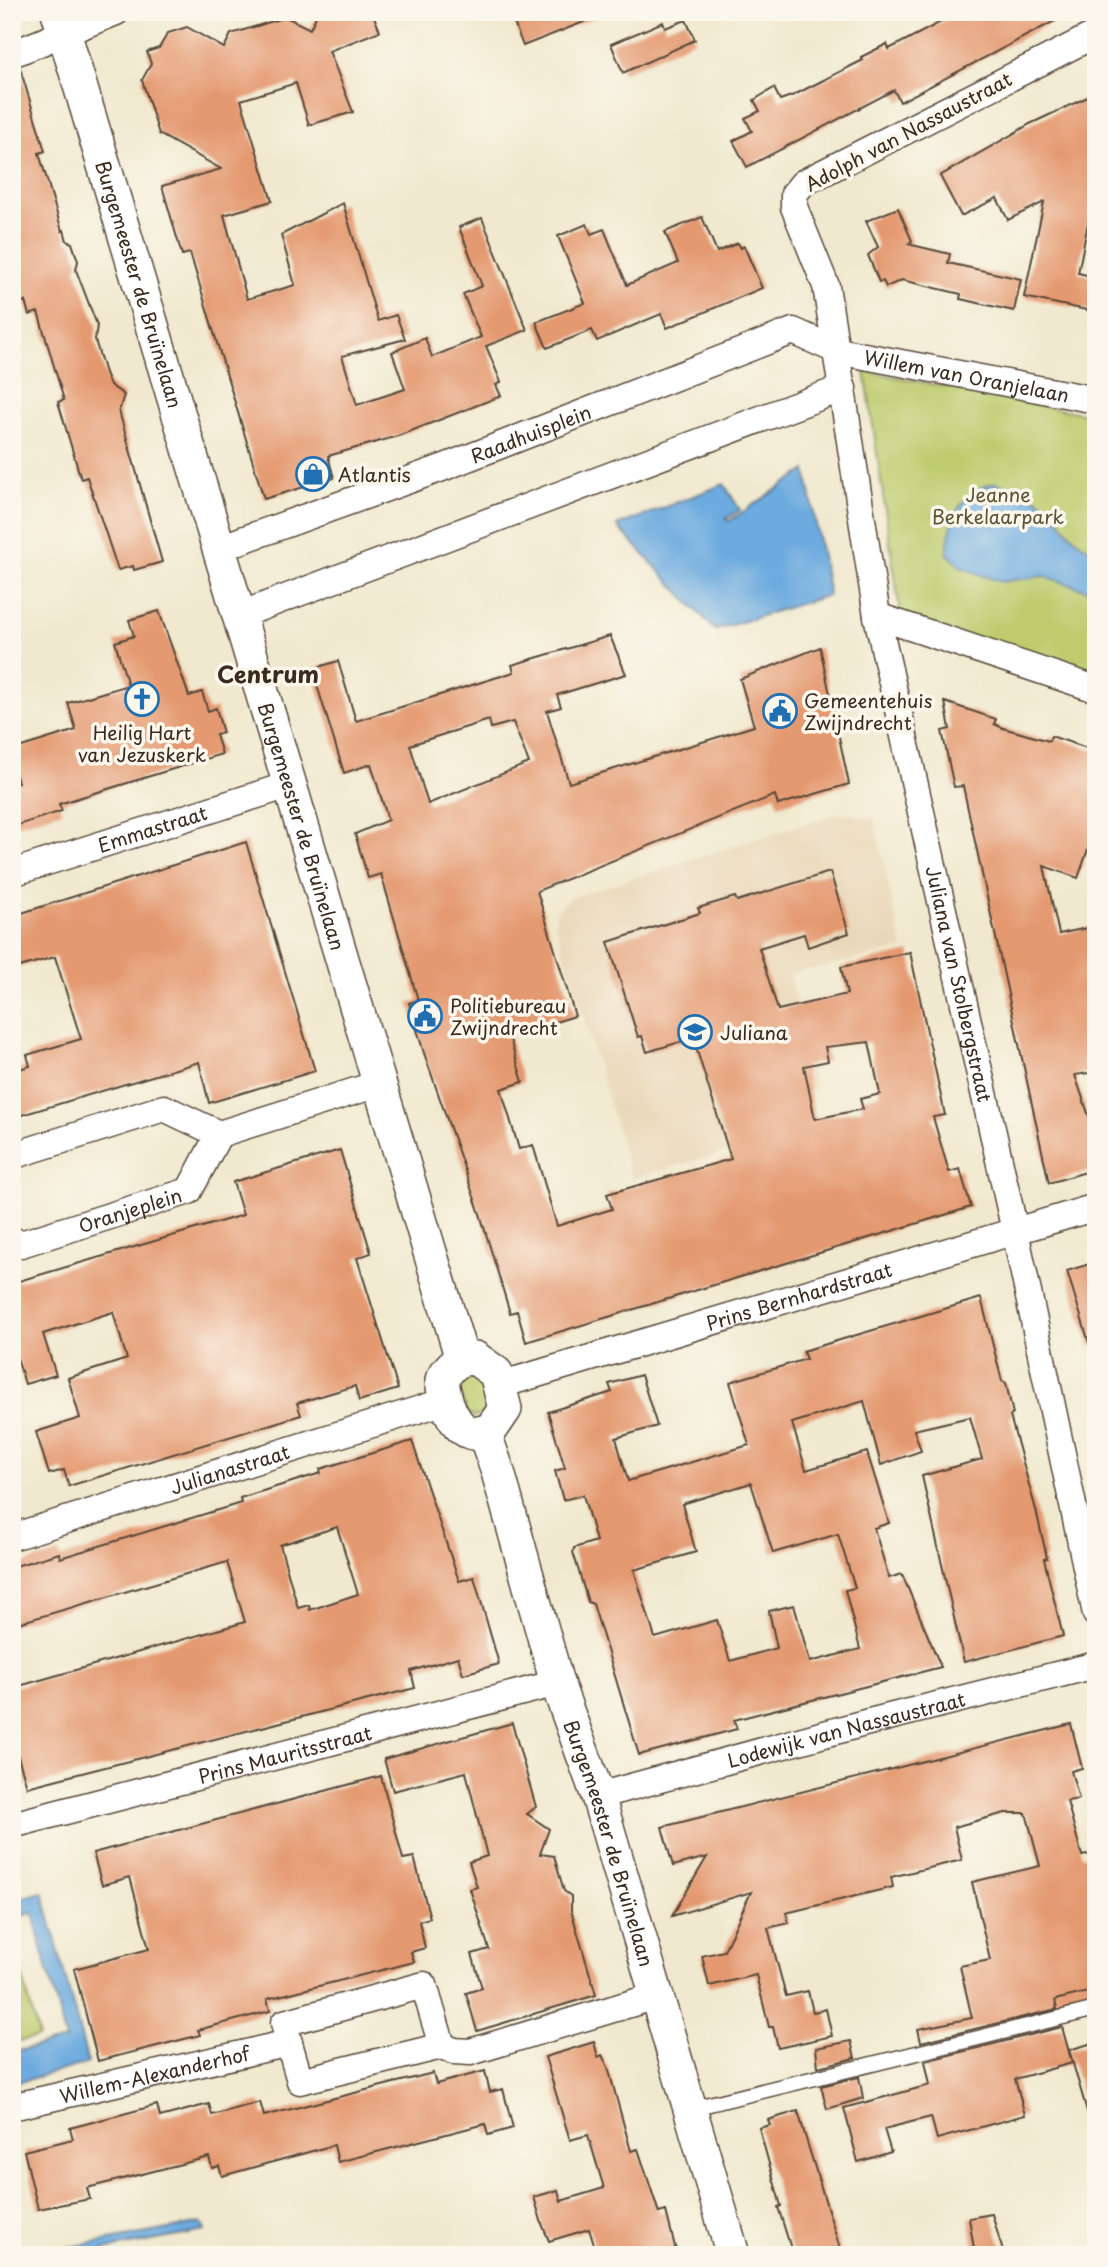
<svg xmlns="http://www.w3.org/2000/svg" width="1108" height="2267" font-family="'Playpen Sans',sans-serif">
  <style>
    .built { fill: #ead8ba }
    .green { fill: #becc6e; stroke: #7c7b46; stroke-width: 2 }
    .water { fill: #6caadf; stroke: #546a7e; stroke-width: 2 }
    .building { fill: #e49970; fill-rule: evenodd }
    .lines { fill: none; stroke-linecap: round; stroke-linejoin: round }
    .service-casing { stroke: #564739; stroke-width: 17 }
    .minor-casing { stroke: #564739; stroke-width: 29 }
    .tertiary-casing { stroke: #564739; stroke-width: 36 }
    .service { stroke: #fff; stroke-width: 14 }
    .minor { stroke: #fff; stroke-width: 26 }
    .tertiary { stroke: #fff; stroke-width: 33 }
    .labels { text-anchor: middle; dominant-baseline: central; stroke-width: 7; stroke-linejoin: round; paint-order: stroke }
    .street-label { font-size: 19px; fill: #3b2a1e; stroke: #fbf7ec }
    .poi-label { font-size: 19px; fill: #3b2a1e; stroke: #fbf7ec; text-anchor: start }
    .park-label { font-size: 19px; fill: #5c5232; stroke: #fbf7ec }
    .quarter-label { font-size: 23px; font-weight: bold; fill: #3b2a1e; stroke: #fbf7ec }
  </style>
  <rect width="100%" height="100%" fill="#fbf7ec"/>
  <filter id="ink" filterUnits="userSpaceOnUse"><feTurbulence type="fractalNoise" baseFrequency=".0143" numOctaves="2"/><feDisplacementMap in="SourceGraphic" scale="14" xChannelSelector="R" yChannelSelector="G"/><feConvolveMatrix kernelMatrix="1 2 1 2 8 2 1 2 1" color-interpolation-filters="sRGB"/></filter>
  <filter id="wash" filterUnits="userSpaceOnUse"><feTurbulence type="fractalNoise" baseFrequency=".00686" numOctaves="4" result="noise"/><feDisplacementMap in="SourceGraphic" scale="28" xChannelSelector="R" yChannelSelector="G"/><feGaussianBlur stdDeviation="1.57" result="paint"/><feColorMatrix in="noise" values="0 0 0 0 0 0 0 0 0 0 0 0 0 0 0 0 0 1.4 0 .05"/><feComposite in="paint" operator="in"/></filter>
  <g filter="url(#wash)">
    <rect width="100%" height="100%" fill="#f1e9cf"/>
    <polygon class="built" points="839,813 874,819 903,949 790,974 815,1089 790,1097 799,1131 632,1179 556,926 556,913 570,898"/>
    <g class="green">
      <polygon points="865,371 1096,416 1096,678 901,618"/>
      <polygon points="469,1374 480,1377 489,1406 483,1415 474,1417 465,1410 458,1383"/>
      <polygon points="12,1939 39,2037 12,2043"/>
    </g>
    <g class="water">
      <polygon points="806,470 829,595 715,630 617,526 724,484 740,510 726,519 729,521"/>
      <path d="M995,483C1011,488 1028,492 1042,502C1063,517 1069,543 1096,551V593L1044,576L1001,582L962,568L947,553C950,520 958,492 995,483Z"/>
      <polygon points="43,1892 88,2063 12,2084 12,2052 66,2040 33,1913 12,1918 12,1900"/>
      <polygon points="202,2223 205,2231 77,2255 27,2255"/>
    </g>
    <g id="blocks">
      <g class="building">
        <polygon points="318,12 372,12 380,31 329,51 353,112 309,125 296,83 241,100 272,201 224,215 247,299 295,285 281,235 343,203 378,321 396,315 405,339 342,356 357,405 405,389 392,352 425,338 432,357 481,337 463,294 482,286 459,227 482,218 527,330 486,346 501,382 496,385 501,396 398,436 328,456 334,478 264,499 190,253 182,255 162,186 221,169 159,134 142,80 151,64 147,52 159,48 168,33 187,27 224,48 231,34 286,17 310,29"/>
        <polygon points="510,12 604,12 604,14 523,46"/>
        <polygon points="960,12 1072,12 900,102 894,90 747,167 733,141 752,131 745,118 760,111 754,100 774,88 780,100 794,95 863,60 861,57 887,44 889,49"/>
        <polygon points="686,20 695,40 623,73 611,44 663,22 665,28"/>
        <polygon points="20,68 45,151 39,153 62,231 64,230 67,241 72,243 78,261 76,270 97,325 95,340 105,373 110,385 124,395 119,411 162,562 134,570 133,566 118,570 87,477 81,479 58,402 64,400 38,312 29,315 25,301 12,305 12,69"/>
        <polygon points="1096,93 1096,184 1078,273 1096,277 1096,312 1024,297 1044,202 1008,220 997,198 961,216 940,176 1030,124"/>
        <polygon points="898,208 912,241 908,244 950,254 948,263 1021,279 1014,311 960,299 961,294 902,280 886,287 883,281 879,282 868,255 878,247 866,221"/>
        <polygon points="702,217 717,252 738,243 741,248 744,246 762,288 667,328 661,314 597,341 592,330 547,348 536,322 585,303 558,236 587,224 591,234 604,229 627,285 678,263 665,232"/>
        <polygon points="159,611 189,696 202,692 208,711 216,708 223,733 216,735 222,754 59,804 62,811 12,827 12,784 18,782 12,764 12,750 76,730 68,703 128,685 115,642 134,636 129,620"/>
        <path d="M610,636L626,674L557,695L561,707L547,711L569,783L754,726L740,679L820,647L849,784L778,805L775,795L537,891L575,1016L509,1036L523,1082L501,1089L519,1149L533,1145L557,1226L612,1209L607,1194L731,1159L693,1038L647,1052L642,1036L638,1037L608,942L700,913L698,908L735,897L737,901L830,872L849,933L808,947L804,934L759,948L778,1010L847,994L841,967L910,952L945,1115L933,1117L949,1172L960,1169L971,1207L526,1342L517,1311L510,1313L480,1214L424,1053L409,1003L418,1000L381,874L368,878L355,834L388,820L371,764L344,773L312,669L338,661L356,721L514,672L512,665ZM489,720L491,728L513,722L529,763L428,804L410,745ZM869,1042L880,1094L860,1099L863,1109L815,1119L804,1066L828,1061L825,1047Z"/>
        <polygon points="945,702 996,719 994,724 1003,728 1049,741 1051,736 1096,751 1096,839 1092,838 1078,878 1044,866 1059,934 1096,926 1096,1072 1075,1075 1096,1137 1096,1169 1049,1183 963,786 954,787 942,731 950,729"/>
        <polygon points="246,842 315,1071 209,1103 199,1062 12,1118 12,1071 30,1066 27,1055 81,1039 55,957 12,969 12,916"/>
        <polygon points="340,1150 371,1253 357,1258 398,1389 359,1401 355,1386 297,1403 301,1415 69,1486 64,1470 49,1474 36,1432 80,1418 68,1378 127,1359 113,1312 43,1334 56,1375 25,1384 12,1342 12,1283 243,1215 233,1182"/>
        <polygon points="1096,1262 1096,1345 1090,1346 1067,1271"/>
        <path d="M981,1298L1002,1381L1006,1383L1013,1414L1010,1416L1036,1510L1047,1558L1044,1559L1063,1636L964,1662L922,1476L982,1459L970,1417L914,1430L921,1451L881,1465L864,1401L792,1423L806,1470L867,1452L889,1523L874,1528L889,1578L902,1574L941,1667L734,1720L737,1729L639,1755L593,1604L588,1602L573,1552L574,1548L596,1541L583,1495L563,1500L555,1471L565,1468L548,1412L612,1392L609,1384L641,1375L657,1426L616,1438L628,1481L749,1445L730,1382L806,1359L803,1351ZM751,1483L773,1553L838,1534L855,1588L845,1590L860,1649L810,1662L794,1605L769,1611L777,1648L730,1661L717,1620L655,1638L634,1570L696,1552L682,1504Z"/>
        <path d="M412,1441L459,1581L474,1577L499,1664L463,1674L458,1657L411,1671L415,1688L27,1787L12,1736V1688L245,1622L227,1562L12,1625V1567L59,1553L60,1558L241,1503L240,1498L321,1473L320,1469ZM337,1527L358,1594L310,1610L309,1605L298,1608L280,1545Z"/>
        <polygon points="512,1723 536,1807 527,1814 549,1829 540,1854 554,1856 564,1891 571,1896 571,1910 596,1995 477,2031 466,1993 482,1988 472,1954 489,1949 470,1889 477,1887 469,1862 487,1856 466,1772 393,1791 384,1759"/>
        <polygon points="1071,1724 1082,1768 1071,1771 1079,1799 1067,1801 1082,1856 1096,1853 1096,1990 1055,2000 1057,2009 921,2042 918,2029 972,2018 960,1966 990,1960 972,1882 1040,1866 1026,1813 1005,1813 954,1827 962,1860 891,1877 893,1887 786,1913 789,1923 768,1928 786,1996 808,1991 813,2012 826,2009 832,2036 778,2048 773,2027 769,2027 756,1975 709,1986 702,1956 724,1951 751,1892 672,1916 707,1857 673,1866 662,1827"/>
        <polygon points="381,1776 403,1859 414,1857 430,1918 419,1921 425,1948 411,1952 414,1962 267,1999 270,2011 198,2030 200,2035 98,2061 74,1969 149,1949 130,1877 102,1885 93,1853"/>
        <polygon points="1062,2027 1072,2063 1015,2079 1025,2115 937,2139 931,2117 884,2129 891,2152 858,2162 844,2108 930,2085 925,2061"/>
        <polygon points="851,2041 855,2058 818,2067 816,2048"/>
        <polygon points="594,2042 598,2057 602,2055 608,2067 631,2151 638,2149 659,2213 666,2211 677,2255 597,2254 589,2229 549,2241 542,2224 534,2197 558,2190 561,2201 604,2188 588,2135 570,2140 545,2057"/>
        <polygon points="1096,2042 1096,2117 1089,2118 1069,2050"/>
        <polygon points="485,2071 490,2092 503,2089 513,2128 488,2135 485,2124 338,2162 334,2145 222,2176 219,2166 212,2168 209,2157 87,2188 90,2199 38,2209 24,2151 73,2139 70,2128 157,2105 160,2117 209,2104 212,2115 260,2102 264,2116 433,2073 436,2084"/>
        <polygon points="859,2077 863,2098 827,2109 821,2086"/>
        <polygon points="798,2111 807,2142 842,2255 793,2255 778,2207 781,2206 759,2128 770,2125 768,2120"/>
        <polygon points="992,2214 1004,2255 975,2255 969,2218"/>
      </g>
    </g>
  </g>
  <g filter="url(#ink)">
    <use href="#blocks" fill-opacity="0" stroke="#564739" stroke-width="2"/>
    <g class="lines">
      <g class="service-casing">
        <polyline id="service" points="689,2109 1096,2009"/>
      </g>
      <g class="minor-casing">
        <g id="minor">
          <path id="s1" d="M1096,34L803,183L794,194V207L826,286L877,616L1015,1231L1096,1614"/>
          <polyline points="12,54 116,12"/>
          <path id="s2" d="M220,548L442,468L793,331L838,351L1096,400"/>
          <polyline points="240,615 843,388"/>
          <polyline points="877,616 1096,689"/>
          <path id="s3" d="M12,873L292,784"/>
          <polyline points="12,1156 164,1108 219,1134 381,1083"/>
          <path id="s4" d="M12,1240L21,1244L189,1191L219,1134"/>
          <path id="s5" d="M500,1385L1096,1207"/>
          <path id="s6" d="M12,1537L446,1401"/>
          <path id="s7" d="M598,1796L861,1724L1096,1665"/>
          <path id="s8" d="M12,1825L557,1683"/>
          <polyline points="289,2043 284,2023 424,1985 442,2046"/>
          <path id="s9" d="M20,2105L289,2043L300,2081L442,2046L454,2051L470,2052L656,1996"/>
        </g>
      </g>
      <g class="tertiary-casing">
        <g id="tertiary">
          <path id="s10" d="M58,12L462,1359"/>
          <path d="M475,1358L496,1373L505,1409L492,1428C459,1448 445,1405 442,1380C450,1365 458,1358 475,1358Z"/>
          <path id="s11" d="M484,1432L498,1472L557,1683L598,1796L733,2255"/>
        </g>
      </g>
      <use href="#service" class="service"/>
      <use href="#minor" class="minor"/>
      <use href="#tertiary" class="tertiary"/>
    </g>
  </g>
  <defs>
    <g id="shop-ring" transform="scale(1.75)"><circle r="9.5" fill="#fbf7ec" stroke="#1f6fb2" stroke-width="1.5"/><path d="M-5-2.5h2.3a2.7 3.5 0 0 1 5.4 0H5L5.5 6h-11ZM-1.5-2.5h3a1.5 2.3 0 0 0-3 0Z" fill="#1f6fb2"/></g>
    <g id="church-ring" transform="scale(1.75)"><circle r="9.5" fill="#fbf7ec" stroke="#1f6fb2" stroke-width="1.5"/><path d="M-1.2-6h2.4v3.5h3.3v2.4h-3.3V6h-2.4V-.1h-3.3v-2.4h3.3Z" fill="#1f6fb2"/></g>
    <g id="civic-ring" transform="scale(1.75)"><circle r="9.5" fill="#fbf7ec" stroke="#1f6fb2" stroke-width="1.5"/><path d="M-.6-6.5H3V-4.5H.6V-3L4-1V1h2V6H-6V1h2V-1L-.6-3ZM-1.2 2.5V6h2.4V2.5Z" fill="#1f6fb2"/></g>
    <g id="school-ring" transform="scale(1.75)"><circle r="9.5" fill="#fbf7ec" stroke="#1f6fb2" stroke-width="1.5"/><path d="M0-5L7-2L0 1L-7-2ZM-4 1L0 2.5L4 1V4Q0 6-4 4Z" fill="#1f6fb2"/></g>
  </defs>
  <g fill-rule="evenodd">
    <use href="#shop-ring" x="313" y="474"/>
    <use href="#church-ring" x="142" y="699"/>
    <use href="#civic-ring" x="780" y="711"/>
    <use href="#civic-ring" x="425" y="1016"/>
    <use href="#school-ring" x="695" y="1032"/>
  </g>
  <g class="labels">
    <g class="street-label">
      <text transform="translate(908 131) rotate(-28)">Adolph van Nassaustraat</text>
      <text stroke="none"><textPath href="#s10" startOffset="284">Burgemeester de Bruïnelaan</textPath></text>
      <text stroke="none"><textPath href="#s2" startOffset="793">Willem van Oranjelaan</textPath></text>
      <text stroke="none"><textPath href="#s2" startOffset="331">Raadhuisplein</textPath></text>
      <text stroke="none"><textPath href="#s10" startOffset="850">Burgemeester de Bruïnelaan</textPath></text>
      <text stroke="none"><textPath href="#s3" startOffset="147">Emmastraat</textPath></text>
      <text stroke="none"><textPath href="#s1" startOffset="1152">Juliana van Stolbergstraat</textPath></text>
      <text stroke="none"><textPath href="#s4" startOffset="124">Oranjeplein</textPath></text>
      <text stroke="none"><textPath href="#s5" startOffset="312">Prins Bernhardstraat</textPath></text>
      <text stroke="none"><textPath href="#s6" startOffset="228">Julianastraat</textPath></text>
      <text stroke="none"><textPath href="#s7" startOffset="257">Lodewijk van Nassaustraat</textPath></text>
      <text stroke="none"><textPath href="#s8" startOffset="282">Prins Mauritsstraat</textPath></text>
      <text stroke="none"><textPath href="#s11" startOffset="430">Burgemeester de Bruïnelaan</textPath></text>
      <text stroke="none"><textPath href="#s9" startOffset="138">Willem-Alexanderhof</textPath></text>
    </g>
    <g class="poi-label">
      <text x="338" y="474">Atlantis</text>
      <text x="804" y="700">Gemeentehuis<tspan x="804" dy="22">Zwijndrecht</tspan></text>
      <text x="142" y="732" text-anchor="middle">Heilig Hart<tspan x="142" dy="22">van Jezuskerk</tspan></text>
      <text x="450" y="1005">Politiebureau<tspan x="450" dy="22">Zwijndrecht</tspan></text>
      <text x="720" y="1032">Juliana</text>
    </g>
    <g class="park-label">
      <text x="998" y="494">Jeanne<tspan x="998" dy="22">Berkelaarpark</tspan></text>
    </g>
    <g class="quarter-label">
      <text x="268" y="673">Centrum</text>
    </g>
  </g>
  <rect width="1108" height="2267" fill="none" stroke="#fbf7ec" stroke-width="42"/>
</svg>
